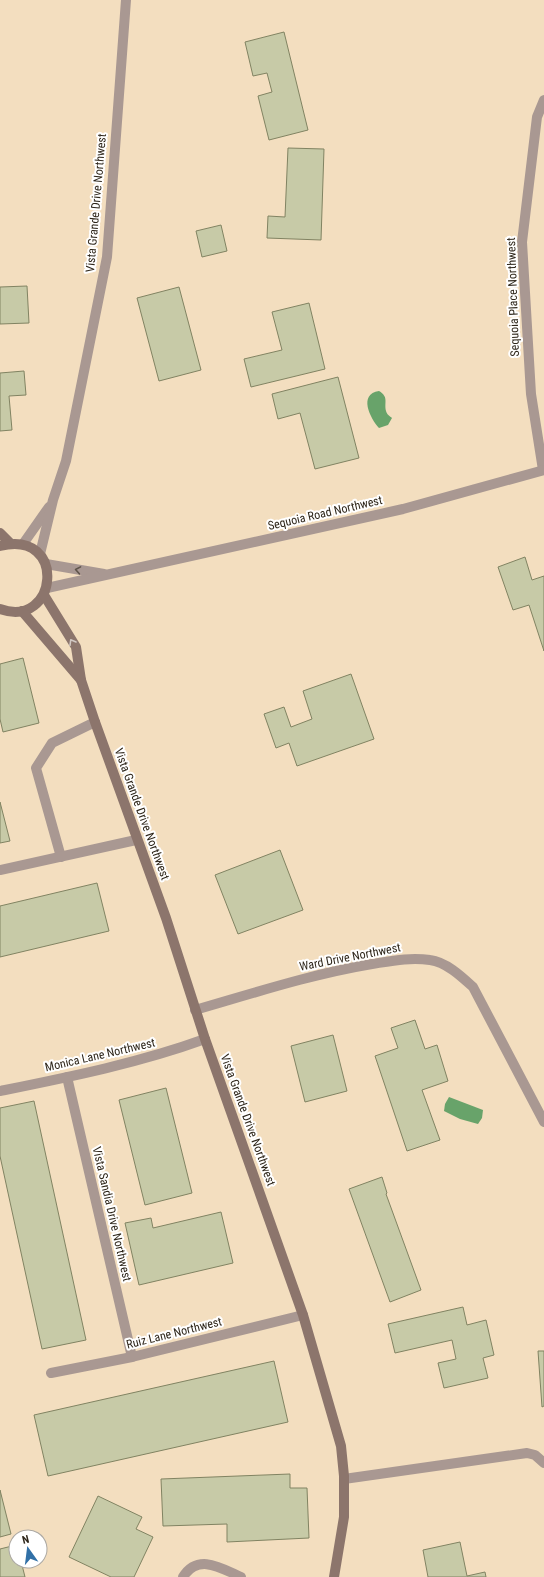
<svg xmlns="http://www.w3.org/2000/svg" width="544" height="1577" font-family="'Roboto Condensed',sans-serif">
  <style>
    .water { fill: #68a36a }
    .building { fill: #c7caa7; stroke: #818362 }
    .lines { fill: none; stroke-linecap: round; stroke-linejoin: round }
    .lane { stroke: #a99892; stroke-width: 10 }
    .street { stroke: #a99892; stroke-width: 10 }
    .secondary { stroke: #8c756c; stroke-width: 10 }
    .oneway { stroke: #5f544a }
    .oneway2 { stroke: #d1c8c4 }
    .labels { text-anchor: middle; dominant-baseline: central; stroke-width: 4; stroke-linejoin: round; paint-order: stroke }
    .street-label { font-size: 12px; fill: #2e261a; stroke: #fff }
  </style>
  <rect width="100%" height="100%" fill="#f3debf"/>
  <g class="water">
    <path d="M379,391C389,397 384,402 386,411C387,415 390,416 392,418L388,425L379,428C370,418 358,394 379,391Z"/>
    <polygon points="449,1097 483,1110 482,1118 478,1124 460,1119 444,1111 445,1104"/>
  </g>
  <g class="building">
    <polygon points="284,32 308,130 269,140 258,96 272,92 267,73 253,76 245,42"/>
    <polygon points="288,148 324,149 321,240 267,238 268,216 285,217"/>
    <polygon points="221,225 227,251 202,257 196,231"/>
    <polygon points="27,286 29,323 0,324 0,287"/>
    <polygon points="179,287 201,370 159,381 137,298"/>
    <polygon points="309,303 325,369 251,387 244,359 282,350 272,312"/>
    <polygon points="24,371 26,395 9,396 12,430 0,431 0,373"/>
    <polygon points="338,377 359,458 315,469 300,413 278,419 272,394"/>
    <polygon points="525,557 532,580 544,576 544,651 529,605 513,610 498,567"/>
    <polygon points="23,658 39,723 3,732 0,719 0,664"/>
    <polygon points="351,674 374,739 297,766 289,743 276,748 264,714 284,707 291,727 312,719 303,691"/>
    <polygon points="0,802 10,841 0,843"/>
    <polygon points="280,850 303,910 238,934 215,875"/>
    <polygon points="97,883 109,931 0,957 0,906"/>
    <polygon points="415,1020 425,1049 437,1045 448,1081 422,1090 440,1140 407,1151 375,1056 398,1048 391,1028"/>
    <polygon points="333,1035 347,1091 305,1102 291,1046"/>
    <polygon points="166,1088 192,1193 145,1205 119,1100"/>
    <polygon points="34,1101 86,1340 42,1349 0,1156 0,1108"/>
    <polygon points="382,1177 387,1193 386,1194 421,1290 390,1302 349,1189"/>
    <polygon points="221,1212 233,1263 139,1285 125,1223 151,1218 153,1228"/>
    <polygon points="463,1307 467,1325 486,1320 494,1355 483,1358 488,1378 444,1388 438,1363 456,1359 452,1340 395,1353 388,1324"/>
    <polygon points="538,1351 544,1351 544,1406 542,1407"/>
    <polygon points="274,1361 288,1422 48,1476 34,1415"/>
    <polygon points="290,1474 290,1488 307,1488 309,1538 227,1542 227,1524 163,1526 161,1479"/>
    <polygon points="0,1490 11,1534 0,1537"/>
    <polygon points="98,1496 142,1517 136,1529 153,1537 134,1577 111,1577 69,1557"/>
    <polygon points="460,1542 467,1576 485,1572 486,1577 428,1577 423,1550"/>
    <polygon points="16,1545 16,1561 21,1561 25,1577 0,1577 0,1549"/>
  </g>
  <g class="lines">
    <polyline class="lane" points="344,1479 527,1453 535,1455 544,1463"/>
    <g class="street">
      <polyline points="543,470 531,394 522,242 537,117 544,100"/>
      <polyline points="23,544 49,507"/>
      <polyline points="40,554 53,500 66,461 107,257 126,0"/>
      <polyline points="46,564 104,574"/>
      <polyline points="47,588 403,509 544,470"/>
      <polyline points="61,857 36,768 52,743 95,722"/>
      <polyline points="0,870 136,840"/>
      <path d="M195,1010C254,993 312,974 372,964C391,961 410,957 430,960C446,962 461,976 473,987L544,1122"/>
      <polyline points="67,1077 132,1357"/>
      <path d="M0,1091C69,1077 139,1063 205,1039"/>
      <polyline points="51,1373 132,1357 303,1315"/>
      <path d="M183,1577C198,1553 221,1568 241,1577"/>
    </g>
    <g class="secondary">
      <polyline points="0,533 11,544"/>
      <path d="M0,546C68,529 58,630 0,609"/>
      <polyline points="44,595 76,647 81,680 95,722 166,918 205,1039 303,1315 341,1446 344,1476 344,1517 334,1577"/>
      <polyline points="22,611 81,680"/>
    </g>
  </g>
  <defs><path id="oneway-chevron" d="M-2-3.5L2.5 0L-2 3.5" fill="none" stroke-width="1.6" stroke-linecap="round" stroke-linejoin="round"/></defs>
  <use class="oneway" href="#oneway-chevron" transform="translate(78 570) rotate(-170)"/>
  <use class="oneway2" href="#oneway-chevron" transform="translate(72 642) rotate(-120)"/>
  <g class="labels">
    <g class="street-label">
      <text transform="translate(96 203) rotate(-85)">Vista Grande Drive Northwest</text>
      <text transform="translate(513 297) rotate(-92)">Sequoia Place Northwest</text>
      <text transform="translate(325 513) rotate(-13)">Sequoia Road Northwest</text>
      <text transform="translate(142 814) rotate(70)">Vista Grande Drive Northwest</text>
      <text transform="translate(350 957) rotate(-11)">Ward Drive Northwest</text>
      <text transform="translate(100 1055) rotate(-13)">Monica Lane Northwest</text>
      <text transform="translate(248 1120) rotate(70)">Vista Grande Drive Northwest</text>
      <text transform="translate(112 1214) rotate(77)">Vista Sandia Drive Northwest</text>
      <text transform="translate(174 1333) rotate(-14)">Ruiz Lane Northwest</text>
    </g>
  </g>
  <g transform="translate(28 1549) rotate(346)"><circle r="19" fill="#ffffff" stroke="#aba8a3"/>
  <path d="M0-3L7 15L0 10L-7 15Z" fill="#3170a7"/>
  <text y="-6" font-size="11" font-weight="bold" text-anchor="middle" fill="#2e261a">N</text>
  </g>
</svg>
